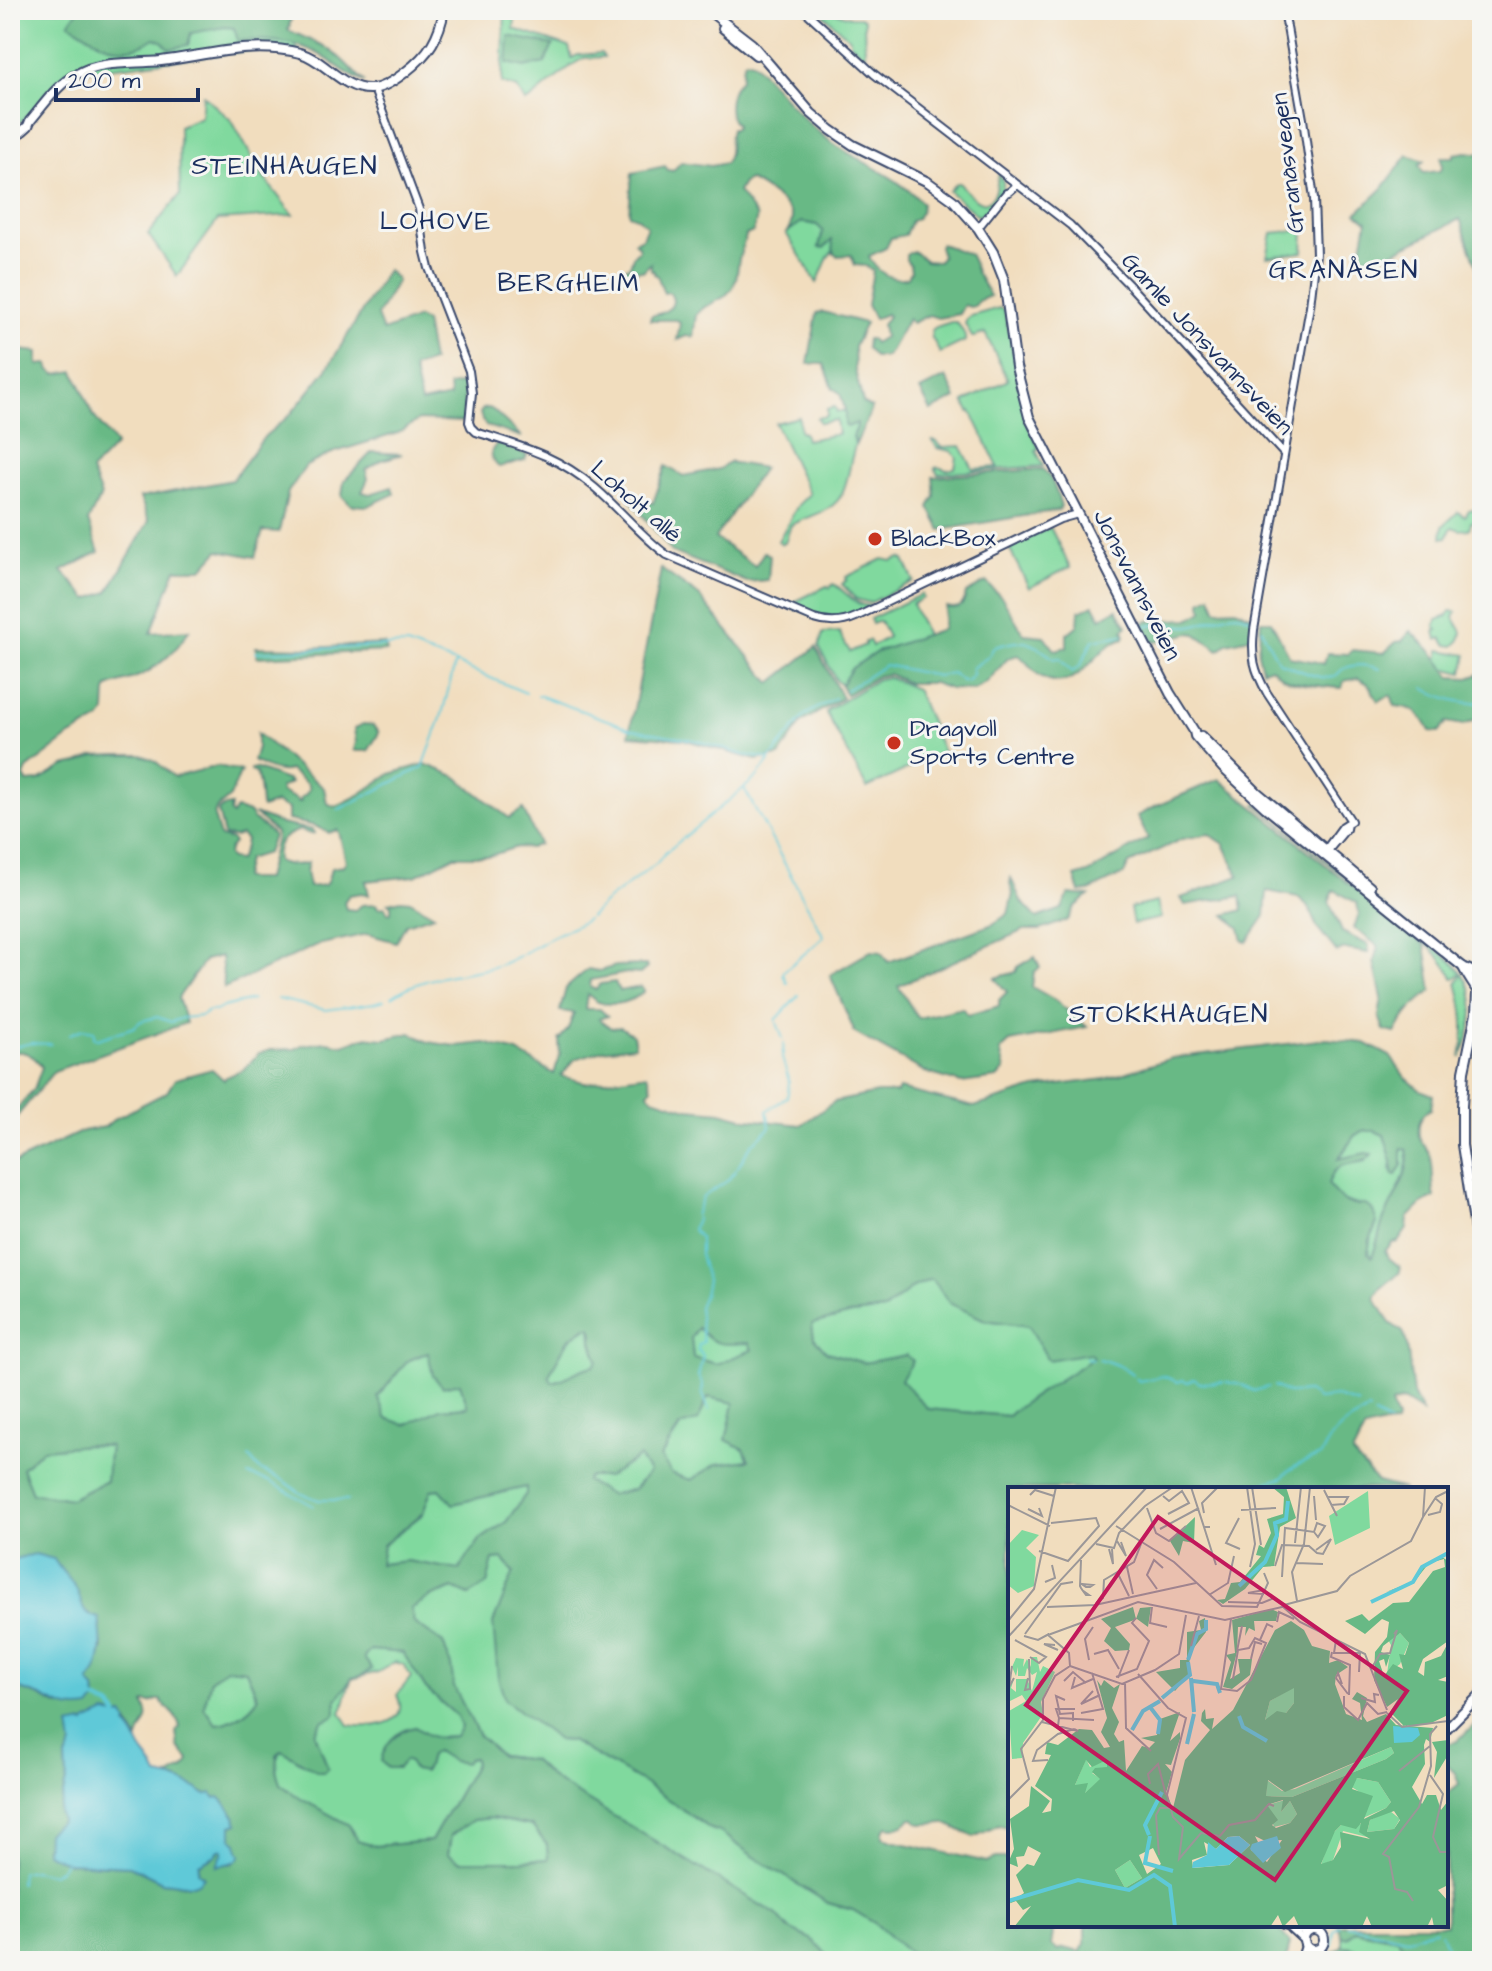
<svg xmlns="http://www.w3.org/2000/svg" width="1492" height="1971" font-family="'Architects Daughter',sans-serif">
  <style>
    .green { fill: #80d99e; stroke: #4e847e; stroke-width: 2; fill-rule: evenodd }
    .forest { fill: #68b985; stroke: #427472; stroke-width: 2; fill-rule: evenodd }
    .water { fill: #5ec9d8; stroke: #3c7c9b; stroke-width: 2 }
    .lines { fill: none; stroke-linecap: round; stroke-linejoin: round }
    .stream { stroke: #5ec9d8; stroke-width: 2 }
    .canal { stroke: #5ec9d8; stroke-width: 5 }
    .minor-casing { stroke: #3b496c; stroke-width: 10 }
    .major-casing { stroke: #3b496c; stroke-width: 12 }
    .minor { stroke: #fff; stroke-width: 6 }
    .major { stroke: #fff; stroke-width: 8 }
    .poi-dot { fill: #c8321e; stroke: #f6f6f2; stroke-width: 3 }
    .labels { text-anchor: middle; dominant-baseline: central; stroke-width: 6; stroke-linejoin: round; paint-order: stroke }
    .street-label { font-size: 24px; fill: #1b2f5e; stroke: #f6f6f2 }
    .poi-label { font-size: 24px; fill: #1b2f5e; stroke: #f6f6f2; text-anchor: start }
    .neighbourhood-label { font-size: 26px; letter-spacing: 2px; fill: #1b2f5e; stroke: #f6f6f2 }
    .inset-river { fill: none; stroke: #5ec9d8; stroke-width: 4 }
    .inset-road { fill: none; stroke: #9b9798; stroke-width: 2 }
    .view { fill: #c2185b; fill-opacity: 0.15; stroke: #c2185b; stroke-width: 4 }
    .inset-edge { fill: none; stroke: #1b2f5e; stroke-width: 4 }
  </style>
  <rect width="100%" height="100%" fill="#f6f6f2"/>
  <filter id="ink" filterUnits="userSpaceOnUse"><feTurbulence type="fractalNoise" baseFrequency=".0125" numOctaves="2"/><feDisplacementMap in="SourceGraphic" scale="16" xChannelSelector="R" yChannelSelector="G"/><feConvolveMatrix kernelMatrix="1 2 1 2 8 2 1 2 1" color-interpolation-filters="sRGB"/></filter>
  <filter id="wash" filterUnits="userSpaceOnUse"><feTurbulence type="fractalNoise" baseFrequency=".006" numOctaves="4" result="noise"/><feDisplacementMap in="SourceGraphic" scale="32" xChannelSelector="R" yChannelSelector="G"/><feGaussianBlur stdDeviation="1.8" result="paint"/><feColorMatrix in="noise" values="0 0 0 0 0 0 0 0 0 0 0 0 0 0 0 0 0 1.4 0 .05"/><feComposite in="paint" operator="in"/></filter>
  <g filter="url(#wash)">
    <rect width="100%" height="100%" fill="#f1ddbe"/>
    <g class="green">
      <path d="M10,10H294C287,31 285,36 301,53L273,48L83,71C61,69 48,94 34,109C27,117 19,124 10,130Z"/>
      <polygon points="505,10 516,10 514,29 569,47 572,58 578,55 601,53 604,57 584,58 572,65 531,99 525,102 517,88 502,83"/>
      <polygon points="827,10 851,17 860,17 864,20 865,54 863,54 850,43 850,39 824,15"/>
      <polygon points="203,95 232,121 261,174 293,215 218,220 177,276 148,234 180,195 179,126 201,117"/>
      <path d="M999,174C1012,190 991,207 978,216L949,191L956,183H960C967,192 984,215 995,193C997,188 997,180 999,174Z"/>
      <polygon points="802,222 817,225 823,230 819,247 832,240 834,250 828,257 817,283 786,233"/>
      <polygon points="1304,230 1303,252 1267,257 1272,233"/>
      <polygon points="999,308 1004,310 1027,415 1024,417 1039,448 1036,450 1043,466 938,474 935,468 938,467 947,470 955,468 957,457 951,451 937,448 933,441 936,441 942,447 961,446 973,469 998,467 971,411 969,412 964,402 1008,380 985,333 974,337 972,337 965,324 967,319 971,316"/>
      <path d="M951,322H956C961,327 966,335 965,341L940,353L931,336L932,330L936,327Z"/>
      <path d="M835,407L837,412L845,410V425L856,423L857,427L853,436C857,446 853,451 851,461C842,511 835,505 791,525L785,543L781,544L778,541L798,505L809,494L775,423L799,417L800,431L804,433L806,440L838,434L836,420L820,423L817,418L827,416V409Z"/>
      <polygon points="1473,509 1478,512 1478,516 1475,521 1471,522 1469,529 1460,530 1452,527 1447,537 1442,538 1443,526 1458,512 1465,516 1469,510"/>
      <polygon points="1050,527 1070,567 1029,588 1009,548"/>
      <polygon points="900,558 904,560 914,581 870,603 856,599 842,584 847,580 846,577 883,559 892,561"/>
      <path d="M833,584C846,590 852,605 869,606L870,608C838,622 825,621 793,607L796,601L827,586L830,588Z"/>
      <polygon points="922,594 923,598 912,604 926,635 877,652 852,668 841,685 836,680 819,647 823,633 839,632 850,652 865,645 865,642 869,640 872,646 888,637 880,621 872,624 870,619"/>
      <polygon points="1450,611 1456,612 1454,618 1462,632 1460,640 1454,646 1447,645 1441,638 1437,640 1435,631 1438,630 1435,627 1437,620 1448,616"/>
      <polygon points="1440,650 1467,655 1463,673 1444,668 1438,660"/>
      <polygon points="888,677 916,689 943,752 867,788 826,713 828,710 878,679"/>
      <path d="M1256,804L1450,960C1483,989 1475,1021 1461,1058C1466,1029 1465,1011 1457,983L1463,973H1461L1456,978H1454L1442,960L1427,944Z"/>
      <polygon points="1157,902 1161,918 1133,924 1130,908"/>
      <path d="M1365,1131H1375L1384,1135L1392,1161L1391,1170L1402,1148L1407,1149C1411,1173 1392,1200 1383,1221C1379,1233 1377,1245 1372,1257L1368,1254L1370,1240L1377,1223L1367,1206C1349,1204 1338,1201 1328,1184C1335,1163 1346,1164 1366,1161L1338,1160L1355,1135Z"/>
      <path d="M931,1279L985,1320L1029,1326L1090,1353L1093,1357C1066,1379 1034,1392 1008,1416L928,1409L901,1380L906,1355L864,1363L827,1352L814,1338L811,1324L852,1314L884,1310L913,1287Z"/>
      <path d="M591,1326L592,1341L598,1361L594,1366C578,1368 567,1380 552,1382L549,1375C561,1353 566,1335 591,1326Z"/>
      <polygon points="698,1328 749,1343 753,1350 717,1364 693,1358 691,1338"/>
      <polygon points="429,1352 460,1383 469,1407 440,1409 406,1426 386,1418 377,1397 407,1361"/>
      <polygon points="708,1397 735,1403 744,1449 749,1460 717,1464 691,1480 672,1474 660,1458 681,1426 698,1420"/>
      <polygon points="88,1445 110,1446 106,1481 71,1499 32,1493 22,1468 43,1449"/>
      <polygon points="640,1457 650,1472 634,1489 610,1495 586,1481 587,1477 607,1477"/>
      <polygon points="526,1487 526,1494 506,1522 480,1540 459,1570 407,1561 380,1564 382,1546 423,1514 430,1490 440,1489 454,1504"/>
      <polygon points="503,1559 514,1572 505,1596 558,1740 570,1741 647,1785 711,1829 720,1832 753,1856 828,1903 853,1910 876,1924 904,1949 924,1961 832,1960 811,1940 789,1929 777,1915 554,1780 532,1760 501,1756 479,1736 453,1687 451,1666 443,1643 414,1623 411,1608 430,1597 454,1588 493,1560"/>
      <path d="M370,1650L403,1652L426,1689L457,1716L462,1727L455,1736L431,1737L415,1727L405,1760L427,1767L430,1754L436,1751L468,1759L474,1758L475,1764L431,1841L375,1846L357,1841L280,1784C276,1772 273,1760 282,1750L304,1764L325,1772L328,1769L315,1734L322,1721L336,1712V1701L352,1677L361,1676L372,1669L364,1658ZM395,1662L404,1665L411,1677L397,1695C412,1726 369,1728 349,1725L341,1713C346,1701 346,1690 352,1679L378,1672Z"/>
      <path d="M228,1668L246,1670L258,1698C251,1711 230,1724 216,1724L204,1707L211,1679Z"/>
      <polygon points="492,1818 532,1826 547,1845 549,1859 521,1861 459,1861 448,1854 451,1835 473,1820"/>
      <polygon points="1354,1930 1397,1938 1402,1945 1416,1948 1419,1954 1416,1961 1362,1961 1361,1952 1352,1947 1342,1946 1342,1937 1349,1936"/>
    </g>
    <g class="forest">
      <path d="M78,10H238L292,15L288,30L324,46L339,57L365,82C345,75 333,61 315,52C292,41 263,39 238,41L234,28L225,27L191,33L188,45L169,49L162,41L155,38C120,61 99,42 69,23Z"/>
      <polygon points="509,36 553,45 545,63 524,67 507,63"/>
      <path d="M746,60L753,62C778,89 800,119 830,141C860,163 897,175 922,203L921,212L917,218L911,221L905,235L891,238L886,248L869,256C875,271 891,282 908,277L911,271L910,265L906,260V255L913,251L926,261L938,262L942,256L939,246L940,244L944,245L969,254L973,262L976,272L990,296L978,301L975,306L970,307L964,305L959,314L938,318L929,315L912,323L908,319L889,353L885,357H874L866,348L867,339H871L874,343L884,337L882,325L888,316L886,314L874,319L867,305L873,271L866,266L855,265L851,255L837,256L834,254L832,240L824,248L819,247L823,231L817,225L802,222L787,232C789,228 792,224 792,219C792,205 760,186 749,180L743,183L738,192L757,217L753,232L746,235L739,259L736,280L732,289L724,297L703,308L696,315L693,337L686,336L677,340L680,323L677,320H650L651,316C663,313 681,307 669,292L664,293L657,275L654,274V271H651V263L643,271L638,270L635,274L630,275L623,271L625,268L630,266L633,256L639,250L638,246L634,242L642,238L647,226L637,217L629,214L632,173L665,166L668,170L673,171L681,162L711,166L725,163C733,150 727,142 731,129H734L736,125C727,118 728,100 733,89C735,85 739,83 741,78C743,71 740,67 746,60Z"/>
      <polygon points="1466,152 1482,154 1482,281 1460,219 1392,253 1360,258 1367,221 1357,213 1382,189 1408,155 1424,161 1419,165 1423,173 1439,171 1442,168 1441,157 1454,157 1454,154"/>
      <path d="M387,270L397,280L377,316L383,331L418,318L425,322L432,361L413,368L421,403L450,397L449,386L465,383L463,422L419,420L398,433L332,453L306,466L288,492L279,532L263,531L255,557L219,550L202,569H176L151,633L189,630C177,651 156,670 134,678C125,681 117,683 108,687L106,692L105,712L101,719L70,736L27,769L24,776L27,782L39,781L64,766L78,763L95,756L115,755H141L154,760L174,777L218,766L241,771L230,797L216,809L214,816L220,837L232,840L234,843L229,849L228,856L231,859L239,860L244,850L246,840L241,835L235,837L224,836L218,811L223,807L231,806L230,813L232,815L236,809L250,813L253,819L271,833L273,836L267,853L247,859L243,878L245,879H266L276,838V833L254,814L281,824L312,830L314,833L310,834L300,830C283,836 275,842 277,861C288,866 297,866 308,863L306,872L309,887L325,885L328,880L331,868L342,866L346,862L339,832L337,830L329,833L315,826L288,820V809L275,803L262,808L261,806C260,795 260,784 256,773L251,771V769L255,768L289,781L290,783L280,788L281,792L296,799L299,802H301L300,798L306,794L309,789L307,784L290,770C276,774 266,767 253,761L257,747V733L324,788L327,803L335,807L359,795L390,774L425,764L455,776L509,818L523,809L539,844L530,848L517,847L489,856H454L415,876L366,881L369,895L362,893L349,895L344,902L346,909L355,910L362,905L376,904L378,908L385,907L388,913L391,912V905L388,903L401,900L410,901L434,915L406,924L396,942L367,934L317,945L224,988L221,956L205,960L178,998L186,1023L54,1071L10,1125V1117L34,1089L42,1067C34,1055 24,1049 10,1053V635L12,633L10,629V360L16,361L20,350L38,352V365L48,364L50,370L56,374L74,371L93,415L116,445L91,471L101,496L88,521L99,552L62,571L88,599L108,592L149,521L140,498L232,480L265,436L290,415L327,369Z"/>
      <polygon points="823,312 865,323 854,347 855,370 863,403 872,408 856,444 853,437 857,427 857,423 847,427 845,425 845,410 840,393 833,388 824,364 808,364 817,313"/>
      <polygon points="946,377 956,398 931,411 920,390"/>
      <polygon points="489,408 493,410 522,437 486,426 482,420 480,413 483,409"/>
      <path d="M497,444H501L527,455L525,460L499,467C490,460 488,452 497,444Z"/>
      <polygon points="372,452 402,454 382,460 366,470 368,479 362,492 370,494 392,487 394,494 368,506 351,505 342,496 344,481"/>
      <polygon points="729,462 763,468 715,538 755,566 764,552 770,555 768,580 747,582 672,552 629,498 653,503 666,466 683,476 719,469"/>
      <path d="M1042,469C1052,475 1057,494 1061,506L1059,510L941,530L929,507L935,496L933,477Z"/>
      <polygon points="661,569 699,596 771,683 816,647 842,698 802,722 779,756 756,760 683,739 629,735"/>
      <path d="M986,582L1003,599L1024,634L1044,636L1055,650L1067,647V634L1078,625L1079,611L1094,605L1101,618L1117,609L1127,626L1123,630L1125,635L1124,638C1120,640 1116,641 1112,643C1091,658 1074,694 1042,677C1032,672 1027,660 1018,655L1008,658L988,681L974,690L950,689L933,683H907L889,674L878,676L846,695L841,685L852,668L877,652L942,629L946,607C960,610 964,606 966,593Z"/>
      <polygon points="1211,596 1217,610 1236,609 1253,616 1250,638 1227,643 1219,650 1196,634 1190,633 1150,643 1142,625 1148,621 1189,619 1203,611 1202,601"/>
      <path d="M1261,621H1271L1290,657C1302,660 1312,660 1324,664L1327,653L1349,654L1352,650L1384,653L1396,642L1402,641L1411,631L1433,653L1451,677L1469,678L1482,673V717L1464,725L1447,722L1439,732L1430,731C1421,714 1415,707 1395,706L1391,695L1378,701L1369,685L1358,678L1344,681L1342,688C1330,687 1296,684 1287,680C1281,677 1276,672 1271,667L1262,670L1258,653Z"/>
      <polygon points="384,644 387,651 257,657 256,647 309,648"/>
      <path d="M363,724C372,724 375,725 379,733L368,751H356L354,750L356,742L354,729Z"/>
      <path d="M1219,779L1425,945L1432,991C1414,1004 1406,1013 1395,1033L1384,1030L1379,1016L1382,998L1374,962L1378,946L1354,928L1359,914L1357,903L1334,890L1329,901L1342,932L1369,945L1368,953L1345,949L1337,952L1317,927L1307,905L1298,897L1267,891L1265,916L1247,942L1243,941L1240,928L1225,915L1243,910L1241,896L1185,905L1181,898L1239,876L1224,844L1209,834L1182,839L1129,864L1124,874L1089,891L1080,892L1075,877L1088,873L1148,838L1137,816L1152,808Z"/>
      <polygon points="1011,878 1021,901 1037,918 1062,909 1069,894 1089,896 1075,907 1068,920 1040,930 1024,930 898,986 918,1018 962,1008 968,1015 999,1006 999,1000 1007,992 995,978 1016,972 1018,967 1035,957 1040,968 1034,972 1032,987 1055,1000 1087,1027 1010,1042 1000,1051 1005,1070 997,1078 961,1083 925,1072 855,1033 830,975 871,951 881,952 888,962 993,924 1008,914 1013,894 1010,884"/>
      <path d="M646,965L647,968L640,974L627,973L591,980L590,987L596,990L600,984L615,982L619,991L641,987L644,991C634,1002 613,1007 598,1002C595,1001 590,996 587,994L585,1009H600L607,1016L599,1019L611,1028L621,1027L633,1035L635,1046L603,1050L575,1059L561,1076L587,1083L647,1074L652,1087L648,1092L653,1098L688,1109L721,1112L747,1119L801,1125L834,1102L877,1093H897L899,1089L974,1107L1035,1088L1105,1079L1172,1058L1327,1039L1365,1043L1390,1056L1405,1077L1420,1090L1433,1095L1431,1109C1421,1113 1417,1124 1419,1136C1421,1144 1430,1150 1431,1158C1434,1171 1432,1184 1435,1197L1422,1204L1408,1218L1407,1229L1398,1242L1392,1243L1385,1251L1389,1258L1400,1267V1272L1380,1289L1375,1298L1390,1323L1403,1332L1407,1344L1413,1394L1422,1412L1403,1400L1391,1404L1397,1419L1396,1424L1380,1425L1365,1429L1352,1454L1377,1482L1404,1489H1010V1828L999,1825L974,1837L945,1823L920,1824L914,1819H910C904,1827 897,1828 887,1826L883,1831V1837L892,1841L987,1862L995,1858H1005L1010,1864V1925H1048L1053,1933L1051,1945L1058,1950L1063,1948L1080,1952L1085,1944V1927L1087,1925H1276L1290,1943L1286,1961H924L904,1949L876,1924L853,1910L828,1903L753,1856L720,1832L711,1829L647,1785L571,1741L558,1740L505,1700L498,1678L493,1623L514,1572L503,1559L493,1560L487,1584L469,1595L453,1588L430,1597L411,1609L414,1623L443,1643L451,1666L454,1687L479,1736L501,1756L532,1760L554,1780L777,1915L789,1929L811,1939L834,1961H10V1685L40,1696L59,1706L88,1683L94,1675L103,1647L92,1616L84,1611L79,1599L76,1588L61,1571L54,1559L10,1560V1165L83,1131L105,1127L114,1119L167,1092L175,1079L212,1069L224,1080L226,1077L243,1070L258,1054L270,1050L295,1049L302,1045L327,1042L343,1045L365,1037L384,1039L411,1033L428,1042L456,1046L485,1043L517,1052L554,1074L560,1055L559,1040L568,1029L574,1013L560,1011L566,988L588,969L599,971L616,966ZM1365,1131H1375L1384,1135L1392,1161L1393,1174L1396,1175L1402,1165V1148L1407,1150C1412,1173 1392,1200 1383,1221C1379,1233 1377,1245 1372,1257L1368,1253L1370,1240L1377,1223C1375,1217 1374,1208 1367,1206C1363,1204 1358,1205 1354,1205C1342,1202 1334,1194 1328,1184C1339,1152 1359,1172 1372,1154L1366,1153L1338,1159L1355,1135ZM931,1279L951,1304L985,1320L1029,1326L1048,1360L1090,1353L1093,1357C1066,1379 1034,1392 1008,1416L928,1409L901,1380L913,1361L906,1355L864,1363L827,1352L814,1338L812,1324L852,1314L884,1310L913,1287ZM586,1327H591L593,1333L592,1341L598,1361L594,1366C578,1368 567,1380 552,1382L549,1375L568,1340ZM698,1328C715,1348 725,1344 749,1343L752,1350L717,1364L693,1358L691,1338ZM428,1352L433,1376L443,1387L460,1383L468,1407L440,1409L406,1425L386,1418L378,1397L407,1361ZM708,1397L734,1403L726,1440L744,1449L749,1460L717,1464L691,1480L672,1474L660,1457L680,1426L698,1421ZM88,1445L110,1446L106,1481L71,1499L32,1493L22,1468L43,1449ZM639,1457L649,1472L634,1489L610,1495L586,1481L587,1477H607ZM526,1487V1494L506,1522L480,1540L459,1570L407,1561L380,1564L383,1545L423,1513L431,1490L440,1489L453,1504ZM370,1650L403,1653L426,1689L457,1716L461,1727L455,1736C433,1738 433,1739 415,1727C396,1731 385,1742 381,1761L387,1768H398L405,1760L409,1762L414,1770L424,1772L427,1767L430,1755L436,1751L452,1761L465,1763L468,1759L474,1758L475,1764L431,1841L375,1846L357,1841L349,1825L301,1799L280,1784L276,1770L277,1755L282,1750L318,1772H325L328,1768L315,1733L322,1721L334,1716L336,1713V1701L352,1678L361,1676L372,1669L364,1658ZM228,1668L246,1670L258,1698C251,1711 230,1724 216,1724L204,1707L211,1679ZM157,1700H161C167,1711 177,1714 180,1727L176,1732L178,1747L189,1760L185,1768L168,1777C183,1780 192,1787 205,1794C220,1803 232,1805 238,1824L232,1826V1839L238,1852L234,1863L218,1865L223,1851L222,1849L218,1851L216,1855L199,1864L198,1872L204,1876L187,1885L162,1882L130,1866L68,1863L45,1847L61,1820L59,1812L67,1777L66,1758L72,1745L76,1725L84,1723L85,1725L98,1718L122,1715L124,1716C127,1728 133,1728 138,1739C142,1723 153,1722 144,1704L145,1702L151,1703ZM492,1818L532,1826L547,1845L548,1859L521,1861H459L448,1854L451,1835L473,1820Z"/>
      <polygon points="1482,1719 1482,1961 1416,1961 1419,1954 1416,1948 1402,1945 1397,1938 1354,1930 1349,1936 1342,1937 1338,1925 1446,1925 1446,1791 1449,1792 1459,1784 1455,1773 1446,1764 1446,1745 1458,1740"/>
      <polygon points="1342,1946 1352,1947 1361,1952 1362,1961 1319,1961"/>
    </g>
    <g class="water">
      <path d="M35,1554L54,1559C60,1570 67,1576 74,1585C84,1599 77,1613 99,1618C103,1643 104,1661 89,1683L95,1689L96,1700L90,1708C67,1712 60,1705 41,1696C31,1692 20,1690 10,1685V1560Z"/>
      <path d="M106,1713L119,1716L124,1715L127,1722L126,1725C138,1736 136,1743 144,1753C153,1763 152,1764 158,1776C177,1779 190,1783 206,1795L212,1793L215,1798L219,1797C226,1804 236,1815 238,1824L232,1826V1839L237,1843L238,1852L241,1854C237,1865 227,1863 217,1866L223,1851L221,1849L218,1851L216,1855L199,1864L198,1872L204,1877L198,1883L193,1885L162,1882L130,1866L68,1863L46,1853L47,1833L61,1821L59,1812L67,1777L66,1758L72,1745L69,1726L84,1723L85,1724L86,1722Z"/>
    </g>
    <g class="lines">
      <g class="stream">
        <path d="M1140,627C1148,625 1157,625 1165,624C1174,624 1182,627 1190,626C1211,623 1232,606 1252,619"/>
        <path d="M1262,629C1266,640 1273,651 1279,662C1292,667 1320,681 1333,677C1337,676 1340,671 1343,669C1354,663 1370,665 1380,669"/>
        <polyline points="255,652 407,645 455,663 526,693"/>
        <path d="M1424,688C1437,696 1468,707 1482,701"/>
        <path d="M846,690L885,665L937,676L952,673L962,681H967L972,675V668L988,657L994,647C1024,639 1028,638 1054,659L1059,658L1072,672L1080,666L1093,640L1123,635"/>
        <polyline points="538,695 632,729 699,741 744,755 770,759 805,715 835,698"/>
        <polyline points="744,788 824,937 784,971 783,974 787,983"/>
        <polyline points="338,810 423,767 441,718 455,664"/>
        <polyline points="590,917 604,903 657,863 664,854 756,778 770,760"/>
        <path d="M392,997C422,975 459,976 493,967C515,961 534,946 554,936C565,930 577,927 587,919"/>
        <polyline points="278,999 326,1010 374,1003 384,1000"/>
        <polyline points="70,1034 83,1029 94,1031 94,1038 98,1039 134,1027 141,1021 157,1017 171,1022 182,1018 202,1016 208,1011 216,1011 223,1007 252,1000"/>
        <polyline points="783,1039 776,1020 799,995"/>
        <polyline points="10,1048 31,1043 51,1044"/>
        <path d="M738,1167C744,1158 747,1149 754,1142C760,1136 766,1133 770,1127L767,1111L787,1097L788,1093L789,1081L782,1058L784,1044"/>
        <polyline points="1086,1358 1093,1359"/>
        <path d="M1099,1359C1108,1361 1126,1368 1132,1374"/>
        <polyline points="1136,1378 1139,1381 1163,1376 1178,1382 1183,1380 1188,1382 1194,1379 1200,1383 1223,1382"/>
        <polyline points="1226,1382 1239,1384"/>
        <polyline points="1242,1385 1254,1391 1268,1387"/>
        <polyline points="1274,1386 1288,1393 1308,1392 1318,1399 1336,1397 1359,1404"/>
        <polyline points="709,1410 702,1392 703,1385 698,1376 703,1356 698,1350 699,1344 703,1342 699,1307 704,1295 707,1280 700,1254 700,1238 692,1229 697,1220 695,1215 703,1197 727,1181 736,1170"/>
        <polyline points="1368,1410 1369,1411"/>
        <polyline points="1374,1415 1389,1423"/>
        <polyline points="249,1457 260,1470 281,1479 302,1494 319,1500 348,1500"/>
        <polyline points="248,1475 269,1481 314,1506"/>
        <path d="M1261,1489L1264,1483L1282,1478C1289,1467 1309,1459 1321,1456C1332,1431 1342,1425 1366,1412"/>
        <polyline points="20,1883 21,1872 34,1870 53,1874 60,1869 65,1862"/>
        <path d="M1347,1925L1406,1938C1417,1938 1424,1930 1435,1930"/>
        <polyline points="1441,1933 1451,1958 1470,1955 1482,1957"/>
        <polyline points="903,1961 906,1954"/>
        <path d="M1317,1961C1331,1948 1332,1950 1334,1931L1340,1925"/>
      </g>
      <polyline class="canal" points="96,1700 111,1706 117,1715"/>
    </g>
  </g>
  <g filter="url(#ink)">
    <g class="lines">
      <g class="minor-casing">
        <g id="minor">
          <polyline points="804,10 874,74 1070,225 1131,287 1284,454"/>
          <path d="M1284,10L1303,119L1314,199L1316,254L1310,306L1254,630C1251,657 1254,670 1267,693L1351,821L1343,826L1324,852"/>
          <path d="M374,89L419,209L425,252L429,268L469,371L472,393L469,422L471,427L476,432C522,447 555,454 594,487C619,508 640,535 667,555L814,619C829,624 843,623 856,617L1060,519L1078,514"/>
          <polyline points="978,228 1006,193 1009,192 1017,185"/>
          <polyline points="1326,853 1346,829 1347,824"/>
          <polyline points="1284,1925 1307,1933"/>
          <polyline points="1291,1929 1304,1941"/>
        </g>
      </g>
      <g class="major-casing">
        <g id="major">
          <polyline points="708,10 752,44 811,113 831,130 853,145 928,182 953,200 978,228 993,252 1004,280 1016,367 1029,417 1170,693 1194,731 1195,736 1223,768 1266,808 1463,967 1480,975"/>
          <polyline points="723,28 756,55"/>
          <path d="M10,142L28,126L30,121C44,105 57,84 77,74C102,60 133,64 161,61C208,55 253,41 300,53C325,60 342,89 369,89C388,90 422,61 432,44C438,34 442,22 444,10"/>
          <polyline points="1201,736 1257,792 1370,887"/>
          <path d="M1463,967C1465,972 1478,993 1481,995"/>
          <polyline points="1477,992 1476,1014 1464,1071 1462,1106 1462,1145 1482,1274"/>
          <polyline points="1446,1729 1482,1693"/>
          <circle cx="1314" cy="1940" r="10"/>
          <polyline points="1301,1961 1306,1946"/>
        </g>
      </g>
      <use href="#minor" class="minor"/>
      <use href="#major" class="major"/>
    </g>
  </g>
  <g class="poi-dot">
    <circle cx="875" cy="539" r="8"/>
    <circle cx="894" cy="743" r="8"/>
  </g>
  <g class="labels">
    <g class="street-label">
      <text transform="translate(1288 163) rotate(-97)">Granåsvegen</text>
      <text transform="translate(1207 344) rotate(47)">Gamle Jonsvannsveien</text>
      <text transform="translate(636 502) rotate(41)">Loholt allé</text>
      <text transform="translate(1137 585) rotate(63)">Jonsvannsveien</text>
    </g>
    <g class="poi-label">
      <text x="891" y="539">BlackBox</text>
      <text x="910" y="729">Dragvoll<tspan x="910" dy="28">Sports Centre</tspan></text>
    </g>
    <g class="neighbourhood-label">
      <text x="285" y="166">STEINHAUGEN</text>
      <text x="436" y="221">LOHOVE</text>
      <text x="1344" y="270">GRANÅSEN</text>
      <text x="569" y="283">BERGHEIM</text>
      <text x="1169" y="1014">STOKKHAUGEN</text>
    </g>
  </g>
  <g transform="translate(1008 1487)">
    <rect width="440" height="440" fill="#f1ddbe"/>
    <path d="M360,4L362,41L327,58L321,29ZM14,43L31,48L18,61L28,70L26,99L10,106L0,98V58ZM384,141L381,150L392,146L401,156L392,177L379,187L383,158L379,151ZM23,170H29L32,185L35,179L47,185L33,215L35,227L15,256L14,271L4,272L1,224L18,214L14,208L0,215V201L6,192L3,201L8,205V192H19L24,204L29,185L24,188L19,181L17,189H10V180L8,189L4,180L8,171L16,172L15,180L19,172L23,180ZM286,200V216L278,226L257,233L262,214ZM383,260L386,266L378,272L284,310L258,309L259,293L274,304L287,302ZM78,272L82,280L99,273L100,280L84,286L93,292L76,307L67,298ZM349,291L370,295L383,315L378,321L355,331V307L342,299ZM277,313L273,325L282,314L289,327L282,336L266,340L259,318ZM382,324L392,332L386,342L359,345L362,333ZM353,337L363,351L335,344L325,373L313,378L323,348L333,338ZM122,373L134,391L117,401L107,383Z" fill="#80d99e"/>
    <path d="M264,0H278L288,31L272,40L266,79L255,80L237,102L215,117L209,113L217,112L223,96L232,95L253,69L248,68L251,58L256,61L263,46L259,32L275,27L276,10ZM187,30L186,56L175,54L171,69L162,54ZM440,65L434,70L440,74V154L415,172L410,185L416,189L417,175L433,169L440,156V189L430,193L440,195V228L421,237L396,239L382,225L390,212L379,220L366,193L367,165L379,150L381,135L374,132L357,147L337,134L354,127L361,134L385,116L401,115L425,84L437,80L436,72L421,76L410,90L402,98L378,105L404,95L414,80ZM392,146L401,156L397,168L391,167L395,182L385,177L376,189L371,174L376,172L378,180L382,168L373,165L375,159ZM125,120L128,132L132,121L143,120L140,140L129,132L107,140L122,157L121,163L107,164L96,154L103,141L93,132ZM263,122L270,125L268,134H246L247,144L241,141L237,149L238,140H230L229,165L222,192L232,186L230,172H244L242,188L224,202L215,200L223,175L218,168L227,166L224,133ZM197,131L198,145L181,167L182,187L167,204L148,185L172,181V173H179V145L193,143L191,134ZM283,134L296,143L304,159L322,164L321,176L330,173L340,180L328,188L327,197L338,227L354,233L352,216L344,212L349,205L359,211L355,229L359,235L378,227L388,238L425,241L422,255L418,252L416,258L417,277L404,300L414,317L419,308H428L433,323L440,314V398L430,403L440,414V440H426L424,430L419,440H364L359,429L354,440H291L286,429L275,440L270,428L262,440H6L23,419L15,423L8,414L0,417L16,406L8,388L19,377L26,379L33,366L20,359L16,369L8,370L10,380L0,376L6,362L2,332L21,319L23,299L42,314L34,326L43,324L44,312L27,299L43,268L37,267L39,255L50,258L71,242L84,243L96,261L102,260L93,245L99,231L89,193L93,199L96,193L106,201L112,197L104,221L111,235L106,247L111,255L116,253L118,284L134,259L141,261L147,255L133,251L149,248L152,232L172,225L162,254L172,245V252L163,278L157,277L164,285L158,306L165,321L177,273L202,243L193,234L194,226L197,222L198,232L206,231L204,242L225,223L267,143ZM286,201V216L278,226L269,224L257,233L262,214ZM383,260L386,266L378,272L284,310L258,309L260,293L277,305ZM78,273L84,280L99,273V280L87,281L84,285L92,292L77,306L80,296L67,298ZM349,291L370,295L383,315L378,321L356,332L365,309L344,302ZM275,313L273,325L282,314L289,327L282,336L268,341L264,338L270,333L259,318ZM386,324L392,333L386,342L359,345L362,333ZM353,336L351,345L362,352L332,345L333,360L325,373L313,377L327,344L333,338L348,342ZM231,349L242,358L221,378L185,381L184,373L199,368L196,355L208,362L220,350ZM247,349L257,354L274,353L259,375L243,363L250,355ZM145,361L153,377L139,387L131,368ZM122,373L134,391L117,401L107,383ZM440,253V268L426,291L429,265L424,255Z" fill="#68b985" fill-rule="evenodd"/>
    <path d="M385,239L410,241L412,248L404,255L386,256ZM231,349L242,358L221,378L184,381L185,375L199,368L200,355L208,362L220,350ZM269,349L273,361L255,376L242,362L244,357Z" fill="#5ec9d8"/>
    <path class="inset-river" d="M231,99L257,75L269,48L267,36L278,32L280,14M363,115L405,95L414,80L440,66M180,173L189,147L198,142V133M183,191L186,225M185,194L209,197L212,206M154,211L182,188L180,175M142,220L152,233L150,247M231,229L235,240L259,254M124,243L135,224L152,214M179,257L186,227M141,348L137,338L154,305M142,349L137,376L165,384M0,414L70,393L121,403L146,388L162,399L167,440"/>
    <path class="inset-road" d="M183,0L196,40H202M239,0L247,57L242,80M244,0L253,58M316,3L329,29M22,8L27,3L46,9M155,9L161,14L174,4L181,16L160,27M306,9L308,33M320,10H340L336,17L323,18M0,18L42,39M139,21L148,46L161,54L178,39M20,22L34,29L31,21M233,23L268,21M196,26L194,16L210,0M420,28L432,25L434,17L427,11M415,30L428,10L440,4M231,31L218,56L232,62M108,39L166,75L214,119L249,120L260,96L256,86M196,40L208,78M152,42L191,21M109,54L118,69L113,55M287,56L293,0M88,57L106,61L111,46L137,19L165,0M101,62L105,77L104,62M31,64L60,74L91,39L88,31L43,36M73,73L72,99L73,101L75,104L78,108H81L74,103M288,76L315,77M267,79L274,58L301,59L309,66L315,67L323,52L308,63M119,80L125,107M110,87L121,109M274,90L277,41L306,45L309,36L317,39L310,50L306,45M37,95L47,91L44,78M72,96L78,100H82L85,98L74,97M149,102L139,88L146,73L155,81M256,103L240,106L256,107M201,108L220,96L226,69M289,114L284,85L296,57L302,0M220,115L254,116L266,111M88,116L95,111L96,93L126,75L133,57M276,118L329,104L342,89L403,54L415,30L417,0M274,119L292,135L357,167L379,223M39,120L87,118L188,96M144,120L142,136L159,140M223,132L213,202L229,204L243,193L258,156L247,151L241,161L230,163L225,192M0,134L26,102L48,0M269,135L271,125L286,132M17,147L53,97L65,95M40,148L130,115L217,133L274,120M16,149L30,153L41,147M0,150L139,0M7,153L38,170L31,176L22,170M252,153L259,137L265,140M328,153L326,166H352L351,185M47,158L36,157L50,163M183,159L191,129M229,164L234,139M324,165L323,170L342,178L341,208M86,167L100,163L111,182M243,172L247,155L254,157M81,173L77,152L85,140M4,179L1,200L6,191M62,179L114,197L147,183L171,167L178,128M363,182L372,167L382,166L389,143L386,147M130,187L160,221L178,231L159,308L165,330L175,340L171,372L193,346L212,349L221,338L247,333L261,317L266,319M67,190L64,201L85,192M108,190L129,182L141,154L124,136L128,131M20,191L17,203L22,202L21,172M110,191L121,163M56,194L65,185L78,196M117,195L118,241L143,264M334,197L330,186L328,191L340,207M85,204L73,217L92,208M336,209V220L350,233L359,216L370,227L379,225M353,211L367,215L366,207L371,208M57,213L48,209L52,227L65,226V234M73,226L95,222L84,186M379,226L394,240L440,234M51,231L48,222H67M34,235L70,244L66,242M50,239L51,231L86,233M40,273L25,274L29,263L50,247L66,242M391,284L422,259M422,288L435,307L425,350L432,365H440M142,297L140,287L150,277L158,308M0,313L21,292L13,262L35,233V212L47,189L62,179L61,166L40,148M151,368L148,328L152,321H162M405,414L399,405L387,402L381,370L375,367L411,320L423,279L422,247L429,239"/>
    <path class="view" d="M150,30L399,204L267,393L18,218Z"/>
    <rect width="440" height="440" class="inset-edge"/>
  </g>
  <rect width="1492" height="1971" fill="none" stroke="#f6f6f2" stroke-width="40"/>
  <path d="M56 88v12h142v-12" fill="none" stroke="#1b2f5e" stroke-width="4"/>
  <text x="68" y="88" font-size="24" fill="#1b2f5e" stroke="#f6f6f2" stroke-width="6" paint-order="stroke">200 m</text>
</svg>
